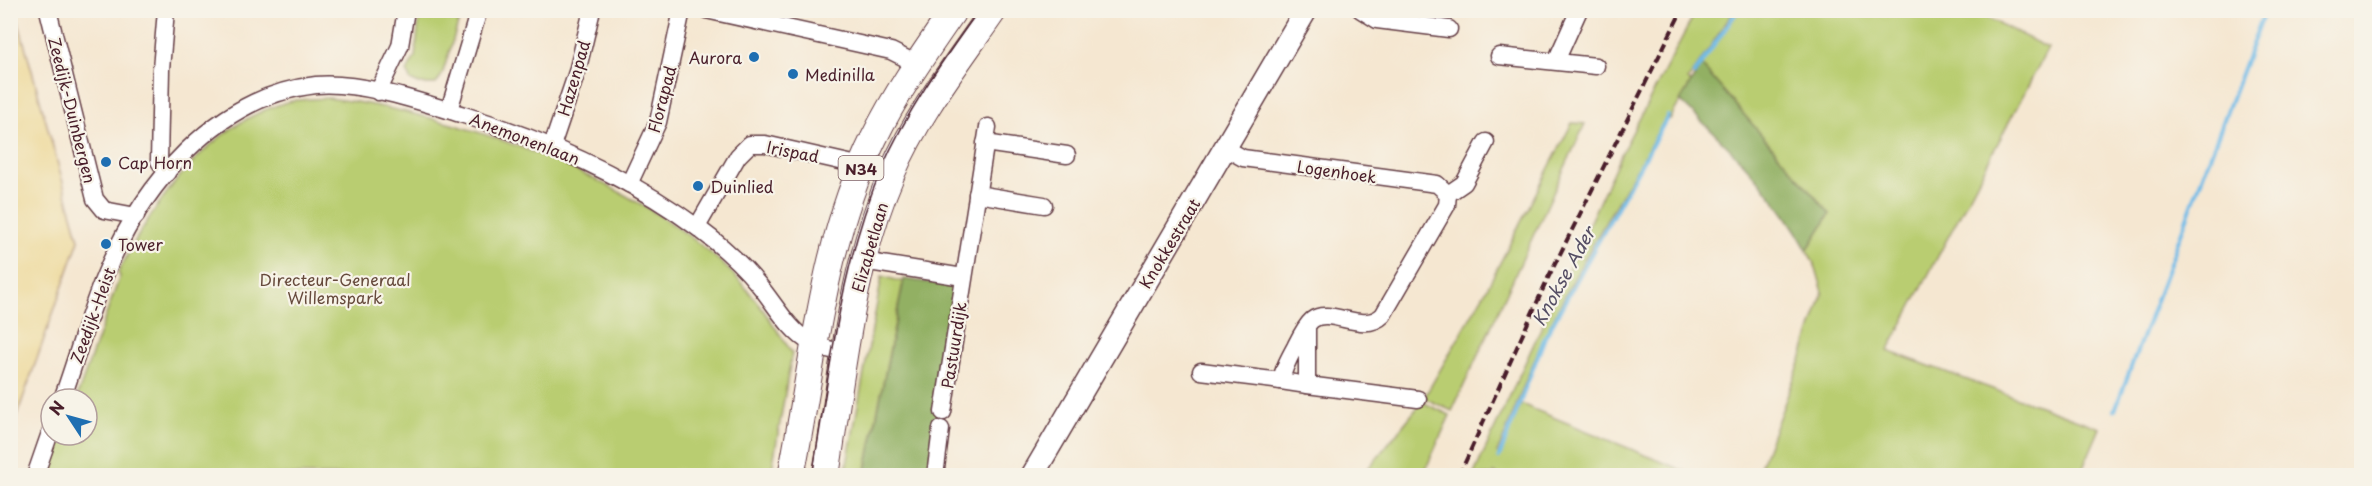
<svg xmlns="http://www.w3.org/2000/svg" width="2372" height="486" font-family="'Playpen Sans',sans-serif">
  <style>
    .green { fill: #b9cd71; stroke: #82764e; stroke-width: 1.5 }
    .forest { fill: #92b063; stroke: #6e6847; stroke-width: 1.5 }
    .sand { fill: #eeda9e; stroke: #9c7c64; stroke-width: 1.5 }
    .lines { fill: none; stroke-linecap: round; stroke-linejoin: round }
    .stream { stroke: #6ebbe8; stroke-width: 4 }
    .street-casing { stroke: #643d44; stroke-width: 19 }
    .secondary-casing { stroke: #643d44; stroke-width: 25 }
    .primary-casing { stroke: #643d44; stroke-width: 28 }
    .street { stroke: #fff; stroke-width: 16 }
    .secondary { stroke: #fff; stroke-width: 22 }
    .primary { stroke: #fff; stroke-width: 26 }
    .tram { stroke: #4a1f2b; stroke-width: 1.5 }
    .rail { stroke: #4a1f2b; stroke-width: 4; stroke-dasharray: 9 4.5; stroke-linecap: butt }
    .poi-dot { fill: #1f6fb2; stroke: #f7f3e8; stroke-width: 2 }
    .labels { text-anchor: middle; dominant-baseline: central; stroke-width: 4.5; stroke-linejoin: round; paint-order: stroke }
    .shield { fill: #f7f3e8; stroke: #7e5f64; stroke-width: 1.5 }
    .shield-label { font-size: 15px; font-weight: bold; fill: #4a1f2b }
    .poi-label { font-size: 16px; fill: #4a1f2b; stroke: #f7f3e8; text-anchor: start }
    .street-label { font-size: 16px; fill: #4a1f2b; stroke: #f7f3e8 }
    .park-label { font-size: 16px; fill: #664a3c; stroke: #f7f3e8 }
    .water-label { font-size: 18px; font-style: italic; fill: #554e64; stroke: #f7f3e8 }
  </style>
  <rect width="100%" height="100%" fill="#f7f3e8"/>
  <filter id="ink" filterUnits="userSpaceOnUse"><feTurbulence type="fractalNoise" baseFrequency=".0167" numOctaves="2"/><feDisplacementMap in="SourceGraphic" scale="12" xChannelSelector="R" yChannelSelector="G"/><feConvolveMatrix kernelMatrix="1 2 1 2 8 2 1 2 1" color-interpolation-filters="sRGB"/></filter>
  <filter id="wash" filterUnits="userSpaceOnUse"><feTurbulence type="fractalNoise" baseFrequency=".008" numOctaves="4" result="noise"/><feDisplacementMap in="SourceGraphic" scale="24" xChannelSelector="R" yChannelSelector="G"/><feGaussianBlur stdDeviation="1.35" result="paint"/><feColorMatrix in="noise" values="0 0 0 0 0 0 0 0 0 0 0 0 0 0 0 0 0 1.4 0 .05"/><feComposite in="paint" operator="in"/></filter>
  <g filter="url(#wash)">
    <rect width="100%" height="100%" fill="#f5e7d1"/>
    <g class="green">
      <polygon points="420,11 462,11 442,75 436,84 419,84 410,80 407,71 415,57"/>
      <path d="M1696,11H1734L1688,80L1691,82L1670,119L1666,117C1626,189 1581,260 1546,334C1527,373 1514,414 1497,453L1500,455L1521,404L1694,475L1501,476L1493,473L1492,475L1473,476L1622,152Z"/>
      <polygon points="1739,11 1974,11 2048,48 1888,351 2100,428 2080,475 1757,475 1801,360 1823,292 1816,268 1807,250 1830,214 1701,65"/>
      <path d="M328,98C455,113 641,180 732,273C756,297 774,325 792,353L771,475H49L63,435H87V399H76L120,276L118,273C154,201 209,122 291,101C303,99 316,99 328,98Z"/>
      <polygon points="1572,123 1585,124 1452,411 1424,398 1485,292"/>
      <polygon points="882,276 903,282 865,475 845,475"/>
      <polygon points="1422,402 1450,415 1423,475 1362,476"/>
    </g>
    <g class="forest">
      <path d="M1701,65L1830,214L1807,250C1776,193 1728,145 1680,101Z"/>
      <polygon points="904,279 954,286 931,475 865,476"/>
    </g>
    <polygon class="sand" points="15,10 79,240 11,432 10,11"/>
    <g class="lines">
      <g class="stream">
        <polyline points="1694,74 1738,10"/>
        <polyline points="2115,410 2265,10"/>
        <polyline points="1499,457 1545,337 1668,116"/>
      </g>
    </g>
  </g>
  <g filter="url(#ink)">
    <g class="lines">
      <g class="street-casing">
        <g id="street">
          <polyline points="48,10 95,199 104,210 136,216"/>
          <polyline points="166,10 161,69 159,161 167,173"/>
          <polyline points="706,10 891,51 917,64"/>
          <polyline points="1361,10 1377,20 1449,29"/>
          <polyline points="1499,56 1596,66"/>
          <polyline points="1556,61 1579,10"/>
          <polyline points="378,92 400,46 406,10"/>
          <polyline points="449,110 479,10"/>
          <polyline points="985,143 1067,155"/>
          <polyline points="552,146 577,72 592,10"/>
          <path d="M1225,148L1243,158L1437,184L1448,194L1447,205L1383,315C1363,335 1330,306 1312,320C1305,326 1299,339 1295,347C1289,358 1283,369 1281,381L1307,385V327"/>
          <polyline points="629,184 658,122 682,10"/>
          <polyline points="977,194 1044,205"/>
          <polyline points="1448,194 1464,183 1486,142"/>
          <polyline points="697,227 738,156 750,144 765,144 862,166"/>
          <polyline points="863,261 963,277"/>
          <polyline points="1201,371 1281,381"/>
          <polyline points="1307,385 1418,399"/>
          <path d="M62,399C77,358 88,315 105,275C141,187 215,96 316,85C361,81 421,102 464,115C547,141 628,176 698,228C721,245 741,263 759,285C775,304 789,331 811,343C820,349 835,350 846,353"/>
          <polyline points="943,412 988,127"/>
          <polyline points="35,476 51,430"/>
          <polyline points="935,476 941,429"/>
        </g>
      </g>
      <g class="secondary-casing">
        <polyline id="secondary" points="1032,476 1306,10"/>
      </g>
      <g class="primary-casing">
        <g id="primary">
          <path d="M791,476C814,362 822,244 874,138C896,93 925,52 954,10"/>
          <path d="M826,476C842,374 851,268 892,173C917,114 958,62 994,10"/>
        </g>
      </g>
      <use href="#street" class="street"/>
      <use href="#secondary" class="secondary"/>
      <use href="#primary" class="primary"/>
      <path class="tram" d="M812,476C830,373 840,266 881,170C906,112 942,61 979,10"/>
      <polyline class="rail" points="1459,476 1548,278 1682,10"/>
    </g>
  </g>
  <g class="poi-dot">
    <circle cx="754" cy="57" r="6"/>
    <circle cx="793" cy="74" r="6"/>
    <circle cx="106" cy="162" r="6"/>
    <circle cx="698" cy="186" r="6"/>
    <circle cx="106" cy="244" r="6"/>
  </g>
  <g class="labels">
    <rect class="shield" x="838.5" y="156" width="45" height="24" rx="4.5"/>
    <g class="shield-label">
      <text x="861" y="168">N34</text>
    </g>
    <g class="poi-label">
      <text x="742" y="57" text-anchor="end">Aurora</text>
      <text x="805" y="74">Medinilla</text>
      <text x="118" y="162">Cap Horn</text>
      <text x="710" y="186">Duinlied</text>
      <text x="118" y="244">Tower</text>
    </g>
    <g class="street-label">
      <text transform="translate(573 78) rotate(-74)">Hazenpad</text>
      <text transform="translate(661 99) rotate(-75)">Florapad</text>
      <text transform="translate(73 110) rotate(76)">Zeedijk-Duinbergen</text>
      <text transform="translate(525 138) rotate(21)">Anemonenlaan</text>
      <text transform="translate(793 151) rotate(11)">Irispad</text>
      <text transform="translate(1337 171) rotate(8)">Logenhoek</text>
      <text transform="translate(1169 243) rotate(-59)">Knokkestraat</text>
      <text transform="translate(869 247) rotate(-74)">Elizabetlaan</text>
      <text transform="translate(92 315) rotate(-70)">Zeedijk-Heist</text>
      <text transform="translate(953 345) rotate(-81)">Pastuurdijk</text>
    </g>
    <g class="park-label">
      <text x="335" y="279">Directeur-Generaal<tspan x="335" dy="18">Willemspark</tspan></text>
    </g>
    <g class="water-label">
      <text transform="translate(1563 276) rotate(-61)">Knokse Ader</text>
    </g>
  </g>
  <rect width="2372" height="486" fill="none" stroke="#f7f3e8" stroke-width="36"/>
  <g transform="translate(69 417) rotate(306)"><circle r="28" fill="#f7f3e8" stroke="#b29e9c" stroke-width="1.5"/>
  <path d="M0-4.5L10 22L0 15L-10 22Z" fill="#1f6fb2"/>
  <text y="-9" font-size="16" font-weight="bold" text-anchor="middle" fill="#4a1f2b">N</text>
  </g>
</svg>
